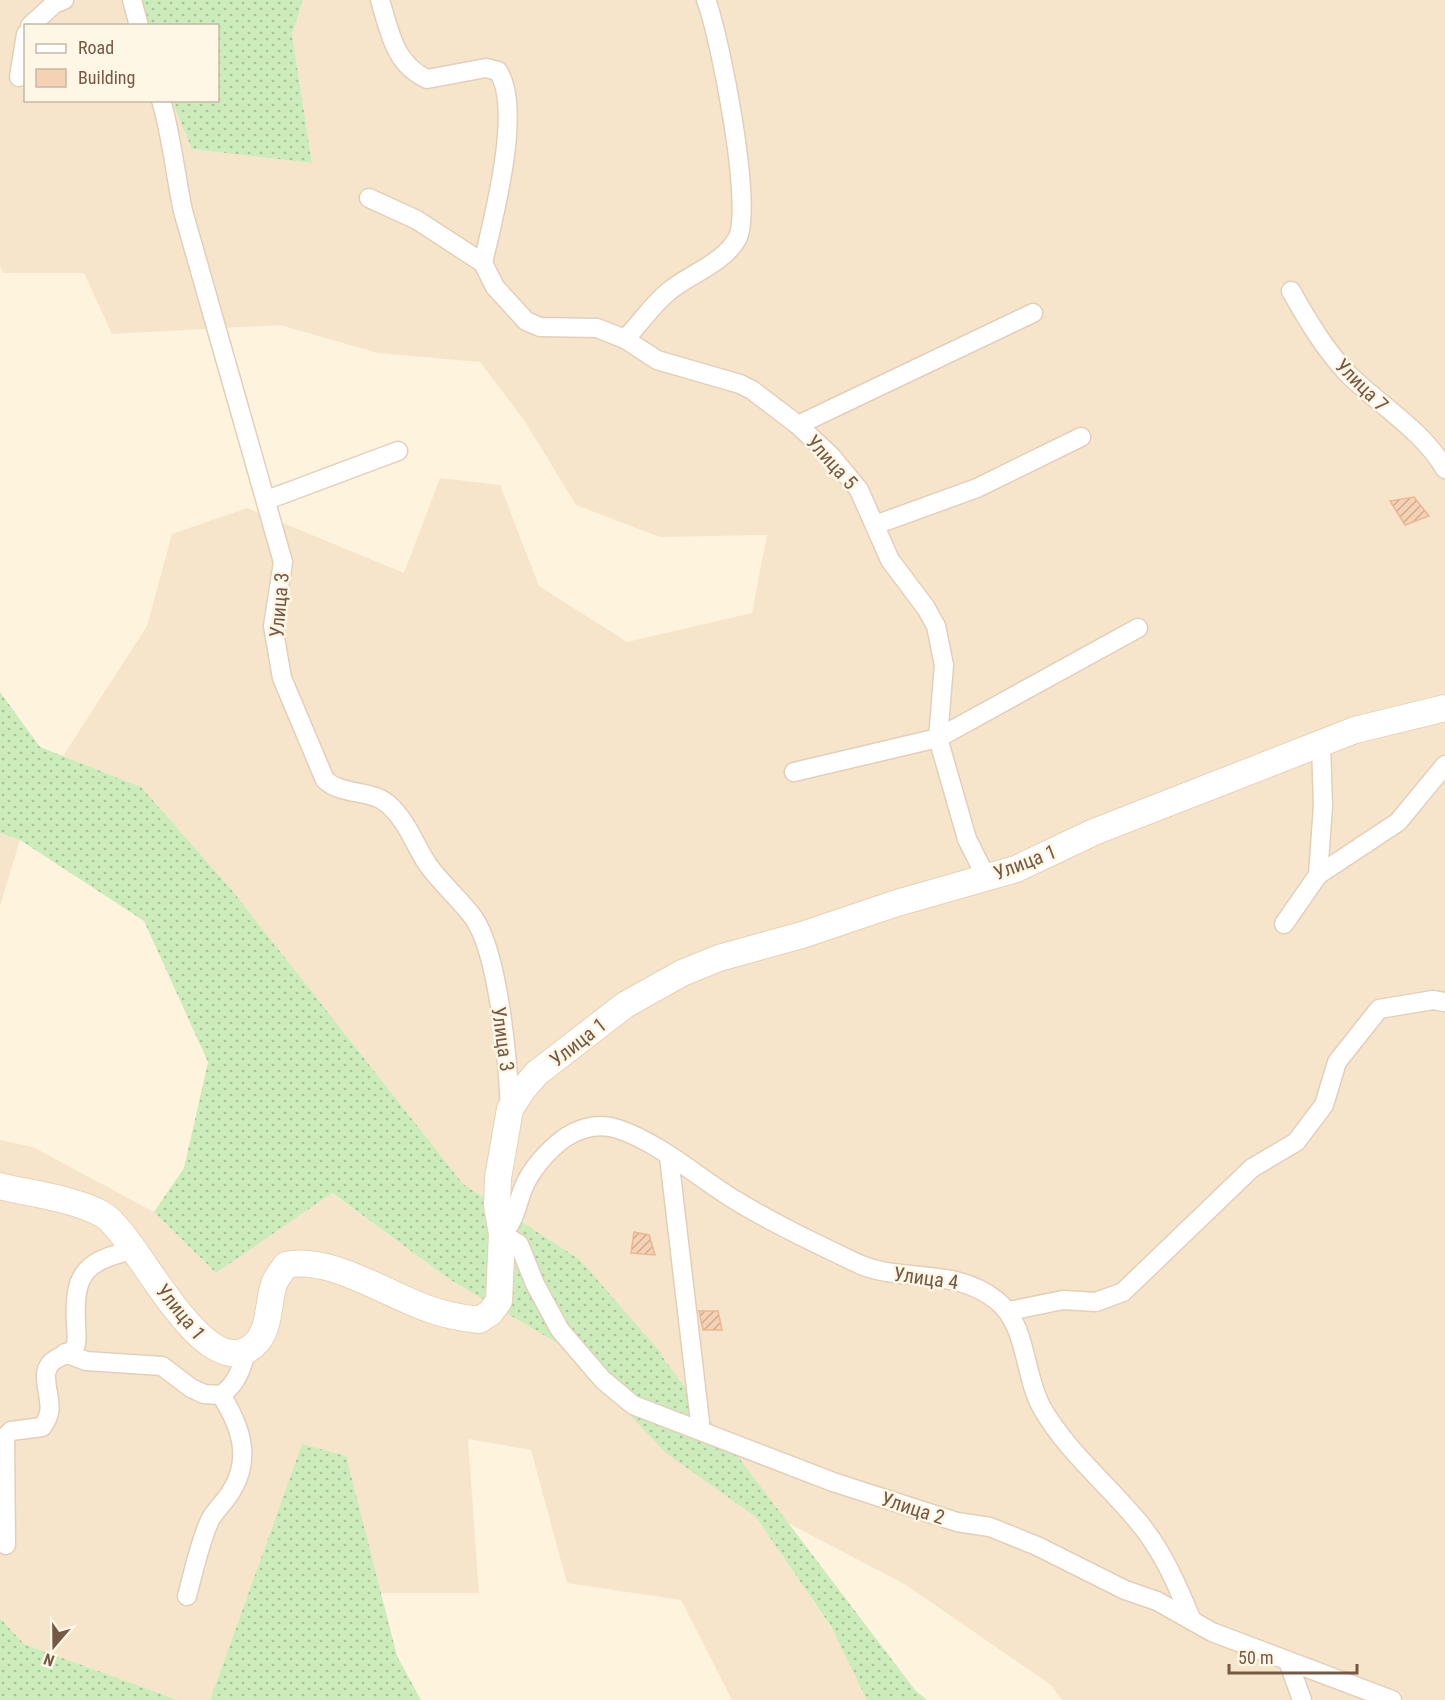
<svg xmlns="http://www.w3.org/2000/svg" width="1445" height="1700" font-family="'Roboto Condensed',sans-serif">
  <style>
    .residential { fill: #f6e5cb }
    .grass { fill: url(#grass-dots) }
    .building { fill: url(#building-hatch); stroke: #eab892; stroke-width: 1.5 }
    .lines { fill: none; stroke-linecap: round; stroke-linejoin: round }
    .street-casing { stroke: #e3cfb9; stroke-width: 21 }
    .secondary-casing { stroke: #e8d1b6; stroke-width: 28 }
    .street { stroke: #fff; stroke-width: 18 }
    .secondary { stroke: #fff; stroke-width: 26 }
    .labels { text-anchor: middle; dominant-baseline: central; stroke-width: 5; stroke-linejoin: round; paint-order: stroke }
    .street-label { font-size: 20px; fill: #765944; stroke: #fff7e6 }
  </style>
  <defs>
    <pattern id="grass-dots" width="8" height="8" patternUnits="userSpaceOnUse" patternTransform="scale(1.5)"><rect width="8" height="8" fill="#ccecbb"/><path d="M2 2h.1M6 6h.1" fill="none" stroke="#aac29a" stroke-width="1.8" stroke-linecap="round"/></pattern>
    <pattern id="building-hatch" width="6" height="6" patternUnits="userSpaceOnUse" patternTransform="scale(1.5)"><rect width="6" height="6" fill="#f6d1b3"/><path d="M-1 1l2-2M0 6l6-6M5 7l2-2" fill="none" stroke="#ccad93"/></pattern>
  </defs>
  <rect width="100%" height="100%" fill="#fef3dd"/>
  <g class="residential">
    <polygon points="0,0 128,0 139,25 26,26 26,100 172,101 193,149 312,163 292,34 303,0 1445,0 1445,1700 1062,1700 1051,1685 906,1585 788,1523 658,1352 579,1259 463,1184 231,889 141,787 63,756 147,626 172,534 247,508 404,573 440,478 500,485 539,586 627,642 752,613 767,535 660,537 576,505 524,420 480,362 378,353 280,325 112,334 84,273 3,273 0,266"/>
    <polygon points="0,833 20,840 0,906"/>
    <polygon points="0,1140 33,1147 154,1212 216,1273 331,1193 449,1279 567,1349 751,1509 844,1647 868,1700 732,1700 681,1600 567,1583 531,1450 468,1439 479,1593 376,1593 302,1444 210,1700 178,1700 24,1644 0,1618"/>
  </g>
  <g class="grass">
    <polygon points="128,0 303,0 292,34 312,163 192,149 172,101 218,100 218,26 139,25"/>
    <polygon points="0,692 40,747 141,787 231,889 463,1184 579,1259 662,1354 660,1354 915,1690 927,1700 867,1700 832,1628 756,1517 666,1453 567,1349 449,1279 332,1193 216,1273 154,1212 184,1168 208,1062 144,921 20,840 0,833"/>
    <polygon points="302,1444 346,1456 397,1656 421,1700 210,1700"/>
    <polygon points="0,1618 24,1644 178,1700 0,1700"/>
  </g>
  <g class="building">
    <polygon points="1414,497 1429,516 1405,525 1390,501"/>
    <polygon points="634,1232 649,1235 655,1255 631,1253"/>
    <polygon points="699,1311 718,1311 722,1330 703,1330"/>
  </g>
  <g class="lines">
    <g class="street-casing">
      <g id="street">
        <polyline points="132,0 139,26"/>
        <path d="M380,0C390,32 394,64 427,79L486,68L498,71C523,109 493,219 483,263"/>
        <polyline points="30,26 54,4 64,0"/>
        <polyline points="19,77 26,34"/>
        <path d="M161,100C172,137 175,174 183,211L283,562L273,626L282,678L325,780C343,796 370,789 388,804C408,822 414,844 428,865C442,884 459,899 473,917C499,953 508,1064 510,1109"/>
        <polyline points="369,198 417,220 483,263 495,287 526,321 540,327 597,328 625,339 657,360 740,384 752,390 798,425 831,456 859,490 890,560 926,608 936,626 944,665 938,738 967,839 986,877"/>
        <path d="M1291,291C1308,321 1325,350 1349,375C1381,406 1423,431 1445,469"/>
        <path d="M625,339C640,324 651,306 668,292C689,274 723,264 737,239C754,209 720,36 706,0"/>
        <polyline points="798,425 1033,313"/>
        <polyline points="267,500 398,451"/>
        <polyline points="875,525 977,488 1081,437"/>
        <polyline points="794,772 938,738 1138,628"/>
        <polyline points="1318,875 1398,822 1445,765"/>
        <polyline points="1284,924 1318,875 1323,806 1321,744"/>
        <polyline points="669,1157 700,1422"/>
        <polyline points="1009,1311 1063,1300 1096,1302 1123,1292 1252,1168 1296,1142 1324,1105 1337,1062 1379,1009 1433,1000 1445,1002"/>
        <polyline points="65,1353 86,1361 162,1366 191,1388 204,1394 221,1395"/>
        <path d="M6,1545L5,1437L11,1431L42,1427C57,1409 45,1394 46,1374C48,1356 67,1358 75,1347C78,1341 76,1331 76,1324C73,1270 87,1261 136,1249"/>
        <path d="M187,1596C194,1571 199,1544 210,1520C216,1509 226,1501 232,1490C252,1457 240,1425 221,1395C237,1384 242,1367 247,1350"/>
        <path d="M1191,1618C1176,1583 1162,1549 1136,1519C1105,1482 1066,1450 1042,1408C1023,1374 1028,1325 996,1300C954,1267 907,1283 861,1265C819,1245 776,1225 735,1200C699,1178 658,1142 618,1129C600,1123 582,1127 566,1137C549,1149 530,1170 523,1189C516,1207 515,1221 502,1234L519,1244L535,1284L560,1330L603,1380L633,1405L833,1482L957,1522L990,1527L1037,1546L1125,1590L1157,1601L1212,1632L1392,1700"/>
        <polyline points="1288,1661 1302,1700"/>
      </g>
    </g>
    <g class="secondary-casing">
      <path id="secondary" d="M0,1186C32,1194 72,1198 102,1214C137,1233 207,1399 258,1341C270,1326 268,1302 274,1284C276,1278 282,1271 286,1265C330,1255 387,1295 429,1309C445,1315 462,1318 479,1320L490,1313L499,1301L502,1234L497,1205L498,1178L510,1109L523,1089L537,1073L625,1005L682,973L719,958L802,935L897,903L1016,869L1094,832L1355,730L1445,708"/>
    </g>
    <use href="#street" class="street"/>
    <use href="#secondary" class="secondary"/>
  </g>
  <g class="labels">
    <g class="street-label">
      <text transform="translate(1362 385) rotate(45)">Улица 7</text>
      <text transform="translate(832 462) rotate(48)">Улица 5</text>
      <text transform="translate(279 605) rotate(-85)">Улица 3</text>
      <text transform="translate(1025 862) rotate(-21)">Улица 1</text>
      <text transform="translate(503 1039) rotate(82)">Улица 3</text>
      <text transform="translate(578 1042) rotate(-38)">Улица 1</text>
      <text transform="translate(926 1278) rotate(8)">Улица 4</text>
      <text transform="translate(181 1312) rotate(51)">Улица 1</text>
      <text transform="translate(913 1508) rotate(18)">Улица 2</text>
    </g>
  </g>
  <rect x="24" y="24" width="195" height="78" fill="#fff7e6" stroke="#c8b8a5" stroke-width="1.5"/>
  <rect x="36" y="44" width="30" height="9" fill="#ffffff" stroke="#c8b8a5" stroke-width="1.5"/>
  <text x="78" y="54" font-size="18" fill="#765944">Road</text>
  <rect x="36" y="69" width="30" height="18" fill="#f6d1b3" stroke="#c8b8a5" stroke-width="1.5"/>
  <text x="78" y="84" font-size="18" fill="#765944">Building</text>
  <g transform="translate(54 1646) rotate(200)" stroke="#fff7e6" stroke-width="4.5" paint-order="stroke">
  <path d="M0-4.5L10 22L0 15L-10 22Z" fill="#765944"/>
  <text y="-9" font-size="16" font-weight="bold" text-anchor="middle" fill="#765944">N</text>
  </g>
  <path d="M1229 1664v9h128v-9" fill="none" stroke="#765944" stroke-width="3"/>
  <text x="1238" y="1664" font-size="18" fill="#765944" stroke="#fff7e6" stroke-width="4.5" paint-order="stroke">50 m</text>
</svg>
